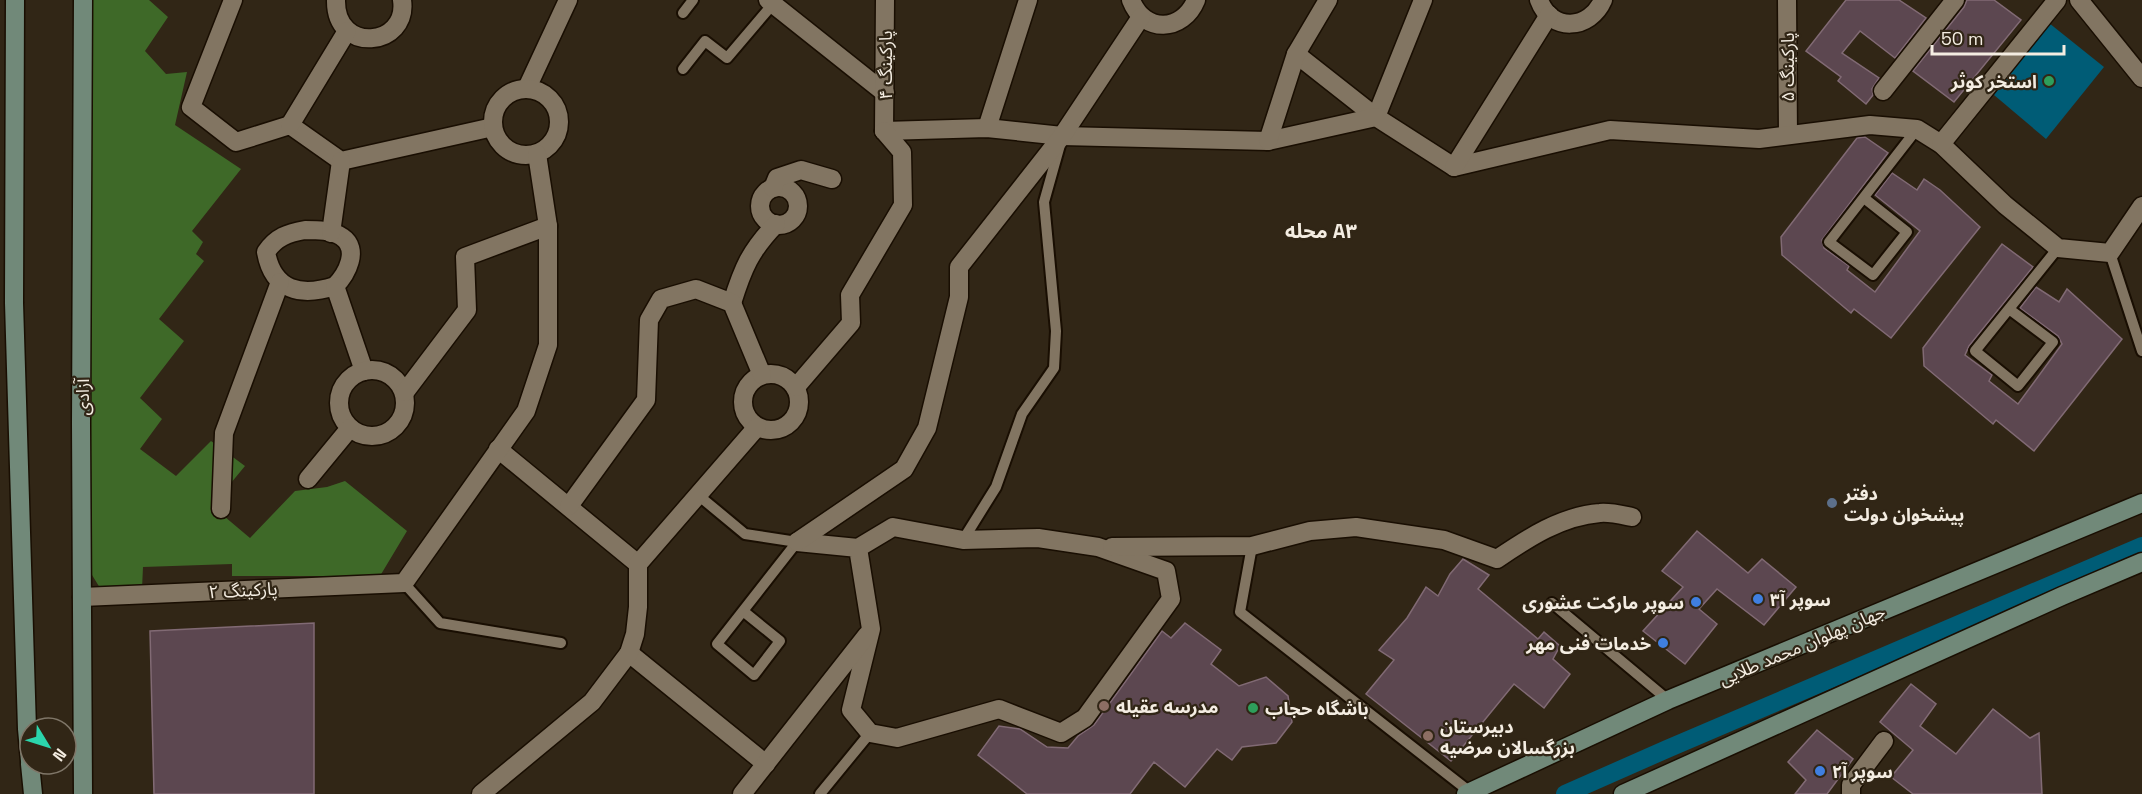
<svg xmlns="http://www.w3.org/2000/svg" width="2142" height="794" font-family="'Space Grotesk','Noto Sans Arabic',sans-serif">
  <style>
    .forest { fill: #3e6928 }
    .water { fill: #005c76 }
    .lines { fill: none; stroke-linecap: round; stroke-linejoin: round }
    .canal { stroke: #005c76; stroke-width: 18 }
    .building { fill: #5c4750; stroke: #816a74; stroke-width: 1.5 }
    .lane-casing { stroke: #190e02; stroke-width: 14 }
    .street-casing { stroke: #190e02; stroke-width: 21 }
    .secondary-casing { stroke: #190e02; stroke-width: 21 }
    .lane { stroke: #827562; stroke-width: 10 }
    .street { stroke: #827562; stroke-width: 18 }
    .secondary { stroke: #718979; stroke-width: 18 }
    .leisure-dot { fill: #2e9e5b; stroke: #312616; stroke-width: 2 }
    .service-dot { fill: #5c6f8a; stroke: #312616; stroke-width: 2 }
    .shop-dot { fill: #3f7fe0; stroke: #312616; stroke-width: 2 }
    .education-dot { fill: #8d6e63; stroke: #312616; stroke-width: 2 }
    .labels { text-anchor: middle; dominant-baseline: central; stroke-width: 4.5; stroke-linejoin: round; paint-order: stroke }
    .street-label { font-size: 18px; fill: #f4ede2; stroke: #312616 }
    .poi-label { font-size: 18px; font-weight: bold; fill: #f4ede2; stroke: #312616; text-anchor: start }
    .neighbourhood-label { font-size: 20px; font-weight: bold; fill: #f4ede2; stroke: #312616 }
  </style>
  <rect width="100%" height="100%" fill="#312616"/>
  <polygon class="forest" points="92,0 149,0 168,17 145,51 166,74 187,72 175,125 241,169 192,231 203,242 196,254 204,261 159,319 184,341 140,398 162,419 140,449 176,476 211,441 245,466 212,506 250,538 295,491 327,487 345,481 407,531 380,576 232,576 232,564 143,567 142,589 100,588 92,575 90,331"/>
  <polygon class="water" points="2049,23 2104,67 2046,139 1994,95"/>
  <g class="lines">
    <polyline class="canal" points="1565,794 1667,749 2142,546"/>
  </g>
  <g class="building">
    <polygon points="1846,0 1899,0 1926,18 1895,58 1860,31 1842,53 1879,78 1872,89 1873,95 1866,104 1838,81 1841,77 1806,51"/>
    <polygon points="1967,0 1994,0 2021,20 1954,102 1913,71 1964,7"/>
    <polygon points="1865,137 1888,153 1822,240 1824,248 1849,266 1847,270 1875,292 1920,231 1875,195 1892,173 1917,190 1924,179 1940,190 1980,227 1891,338 1854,309 1851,313 1782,255 1781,237 1857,138"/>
    <polygon points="2002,244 2033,267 1969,346 1965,355 1992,375 1989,381 2018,404 2062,344 2058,336 2020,308 2036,287 2059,302 2067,289 2122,339 2034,451 1996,420 1993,424 1924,366 1923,348"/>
    <polygon points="1697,531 1748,573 1762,559 1796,587 1764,625 1717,589 1699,609 1717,624 1685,664 1643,631 1683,587 1662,571"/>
    <polygon points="1463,559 1489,575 1478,589 1538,639 1544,632 1560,646 1553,659 1570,674 1544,708 1514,684 1451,761 1366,694 1394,660 1379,650 1407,618 1426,587 1438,596 1450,574"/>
    <polygon points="314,623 314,794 154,794 150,631"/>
    <polygon points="1185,623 1221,650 1211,664 1239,686 1266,677 1288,696 1292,722 1276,743 1242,747 1232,760 1217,749 1185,787 1154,762 1130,794 1027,794 978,755 999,726 1020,729 1047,747 1068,748 1078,736 1094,725 1162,631 1171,638"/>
    <polygon points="1911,684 1936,704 1920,726 1956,754 1993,709 2030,738 2039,733 2042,794 1913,794 1891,777 1913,750 1880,722"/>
    <polygon points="1817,730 1853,759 1827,794 1795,794 1806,780 1788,762"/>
  </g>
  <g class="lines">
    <g class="lane-casing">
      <g id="lane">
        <polyline points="683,13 693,0"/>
        <polyline points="683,69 705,41 727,58 773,4"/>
        <polyline points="1864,198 1907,232 1873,275 1829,242 1917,129"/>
        <polyline points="2110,253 2142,351"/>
        <polyline points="2009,309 2053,342 2018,386 1975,351 2058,248"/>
        <polyline points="698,495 745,534 797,542 717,644 754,675 780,641 743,611"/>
        <polyline points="963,540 996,487 1022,414 1054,368 1056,331 1044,202 1060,145"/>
        <polyline points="1252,546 1240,612 1470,792"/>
        <polyline points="404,583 440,623 561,643"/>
        <polyline points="1552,603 1668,700"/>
        <polyline points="820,794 870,733"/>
      </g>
    </g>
    <g class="street-casing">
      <g id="street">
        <polyline points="233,0 191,107 236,142 290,125 341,161 493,127"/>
        <path d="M336,0C335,55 409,47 402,0"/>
        <polyline points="768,0 885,93"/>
        <path d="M1131,0C1144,34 1183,32 1196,0"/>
        <path d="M1539,0C1551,33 1590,30 1603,0"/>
        <polyline points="1787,0 1788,135"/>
        <polyline points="2079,0 2142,78"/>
        <polyline points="1296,54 1376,117 1423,0"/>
        <polyline points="527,88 568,0"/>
        <circle cx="526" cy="122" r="33"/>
        <polyline points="1883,91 1955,0"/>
        <polyline points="290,125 347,31"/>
        <polyline points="987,128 1028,0"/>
        <polyline points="884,131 987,128 1062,136 1268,141 1376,117 1454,167 1610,130 1759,139 1870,125 1917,129 1941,144 2005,205 2058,248 2110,253 2142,206"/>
        <polyline points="884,131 885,0"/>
        <polyline points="1268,141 1296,54 1328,0"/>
        <polyline points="1941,144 2057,0"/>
        <polyline points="1454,167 1549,15"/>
        <circle cx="779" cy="206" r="19"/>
        <polyline points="773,188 777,178 801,170 832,179"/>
        <path d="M305,230C317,230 332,230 342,237C360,249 347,274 335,286C301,297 273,291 266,252C276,237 288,233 305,230Z"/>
        <polyline points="331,233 341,161"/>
        <polyline points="335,286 364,371"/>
        <path d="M732,303C743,268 750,251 776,224"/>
        <circle cx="372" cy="403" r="33"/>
        <circle cx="771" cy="402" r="28"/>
        <polyline points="796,387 851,323 850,295 903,205 902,152 884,131"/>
        <polyline points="405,392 467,310 465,257 548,226"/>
        <polyline points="498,449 638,564"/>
        <polyline points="308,479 350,428"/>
        <polyline points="569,506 646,400 649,320 661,299 696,289 732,303 762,375"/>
        <polyline points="221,509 224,433 280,282"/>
        <polyline points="797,542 858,548 893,527 963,540 1038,538 1098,547 1166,571 1171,599 1085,718 1061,733 999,709 897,738 870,733 851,710 871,629 858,548"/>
        <polyline points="797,542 904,469 927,428 959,297 959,267 1062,136 1141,17"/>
        <path d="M1112,547L1252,546L1310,531L1356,527L1444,540L1497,559C1528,538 1561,516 1600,513C1610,512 1622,515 1632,517"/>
        <polyline points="82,597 404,583 526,411 548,345 548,226 537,154"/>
        <polyline points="629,653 766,764"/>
        <polyline points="481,794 592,702 629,653 635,634 638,607 638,564 757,427"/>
        <polyline points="742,794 867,635"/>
        <polyline points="1851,794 1851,785 1884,741"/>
      </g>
    </g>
    <g class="secondary-casing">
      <g id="secondary">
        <polyline points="15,0 14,303 27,729 30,761"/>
        <polyline points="83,0 81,424 83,794"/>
        <polyline points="30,764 33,794"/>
        <polyline points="1466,794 1668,700 2142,503"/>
        <polyline points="1623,794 2062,596 2142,562"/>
      </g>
    </g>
    <use href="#lane" class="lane"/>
    <use href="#street" class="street"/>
    <use href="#secondary" class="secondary"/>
  </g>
  <g class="leisure-dot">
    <circle cx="2049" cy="81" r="6"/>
    <circle cx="1253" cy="708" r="6"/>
  </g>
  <circle class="service-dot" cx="1832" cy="503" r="6"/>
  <g class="shop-dot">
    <circle cx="1758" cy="599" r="6"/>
    <circle cx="1696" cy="602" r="6"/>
    <circle cx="1663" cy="643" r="6"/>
    <circle cx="1820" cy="771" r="6"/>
  </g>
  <g class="education-dot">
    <circle cx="1104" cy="706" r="6"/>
    <circle cx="1428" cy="736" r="6"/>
  </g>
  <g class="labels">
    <g class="street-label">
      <text transform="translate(885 65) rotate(-90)">پارکینگ ۴</text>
      <text transform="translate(1787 67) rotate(-90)">پارکینگ ۵</text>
      <text transform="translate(82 397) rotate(-90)">آزادی</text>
      <text transform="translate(243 590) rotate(-3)">پارکینگ ۲</text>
      <text transform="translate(1802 645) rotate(-23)">جهان پهلوان محمد طلایی</text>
    </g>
    <g class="poi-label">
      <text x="2037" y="81" text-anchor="end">استخر کوثر</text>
      <text x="1844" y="493">دفتر<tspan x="1844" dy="21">پیشخوان دولت</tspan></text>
      <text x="1770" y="599">سوپر آ۳</text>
      <text x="1684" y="602" text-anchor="end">سوپر مارکت عشوری</text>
      <text x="1651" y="643" text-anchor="end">خدمات فنی مهر</text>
      <text x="1116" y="706">مدرسه عقیله</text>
      <text x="1265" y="708">باشگاه حجاب</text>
      <text x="1440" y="726">دبیرستان<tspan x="1440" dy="21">بزرگسالان مرضیه</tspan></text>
      <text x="1832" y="771">سوپر آ۲</text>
    </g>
    <g class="neighbourhood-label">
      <text x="1321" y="231">محله A۳</text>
    </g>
  </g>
  <g transform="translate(48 746) rotate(128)"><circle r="28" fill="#312616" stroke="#7f7668" stroke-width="1.5"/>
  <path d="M0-4.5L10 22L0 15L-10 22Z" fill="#2bd5ac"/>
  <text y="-9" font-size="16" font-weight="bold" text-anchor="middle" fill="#f4ede2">N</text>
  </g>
  <path d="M1932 45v9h132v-9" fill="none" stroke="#f4ede2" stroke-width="3"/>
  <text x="1941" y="45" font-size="18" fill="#f4ede2" stroke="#312616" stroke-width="4.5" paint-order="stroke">50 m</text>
</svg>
